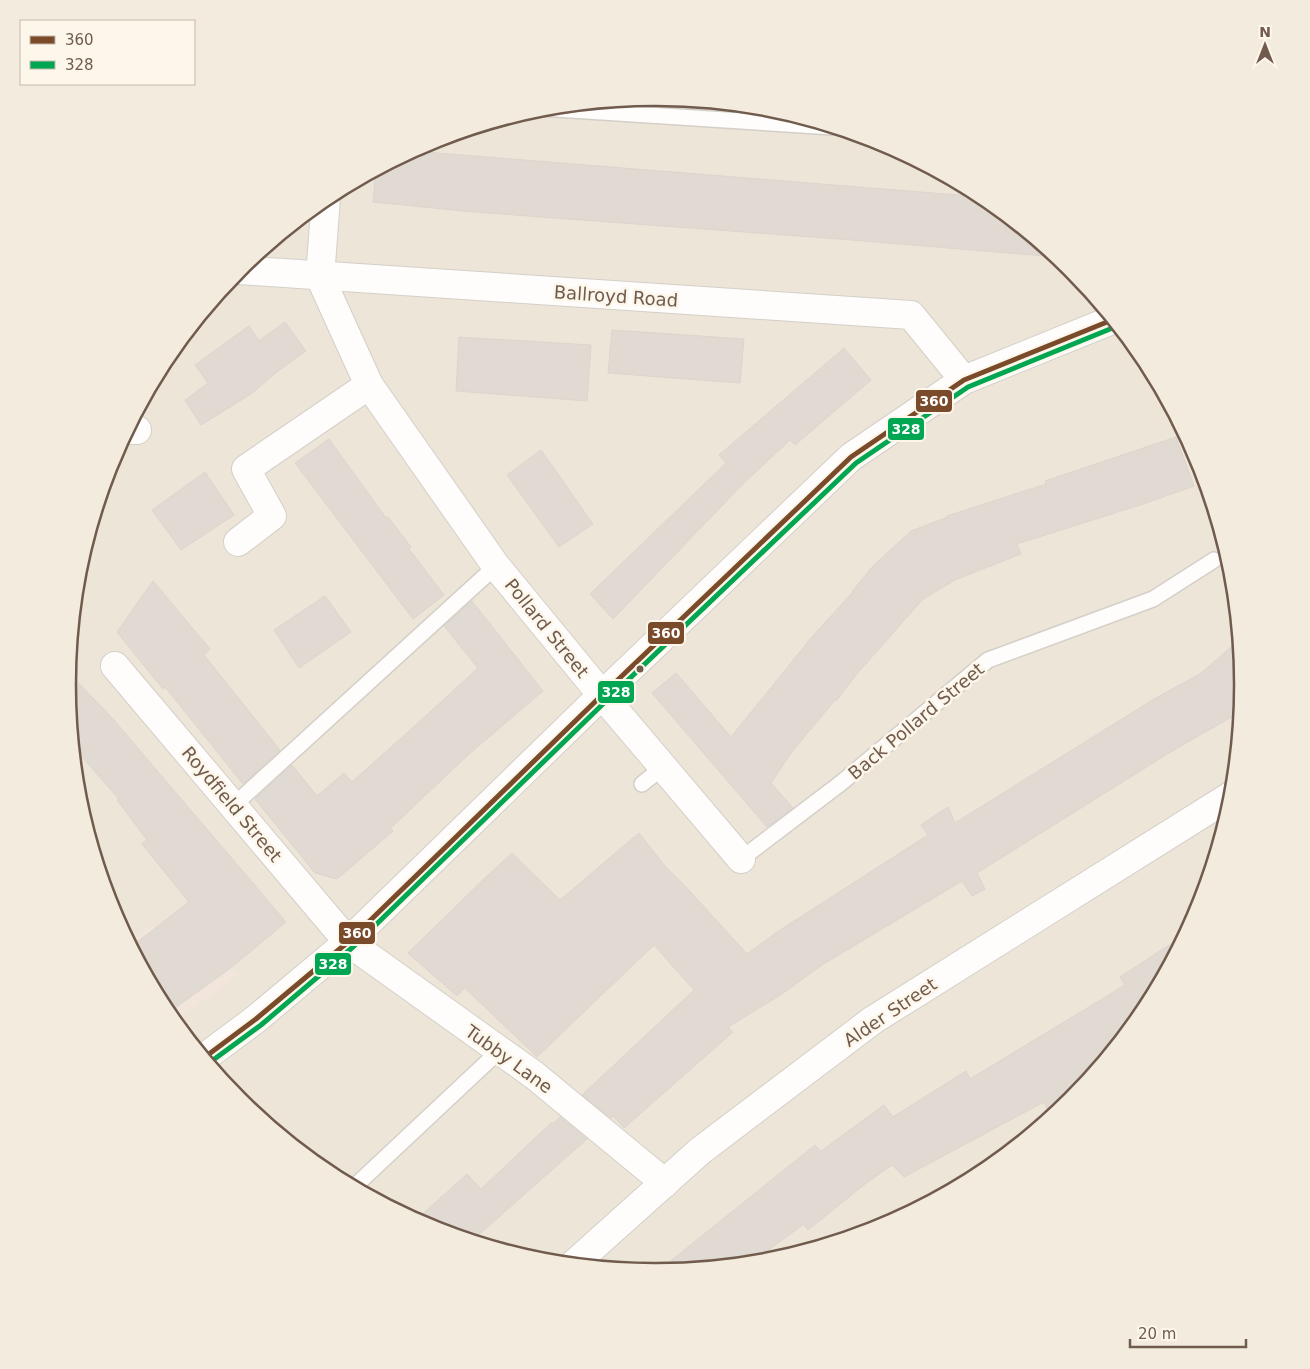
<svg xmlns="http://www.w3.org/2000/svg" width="1310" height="1369" font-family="'DejaVu Sans',sans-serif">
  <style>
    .residential { fill: #ede5d8 }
    .commercial { fill: #f2e5db }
    .building { fill: #e1dad2; stroke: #ddd5cd }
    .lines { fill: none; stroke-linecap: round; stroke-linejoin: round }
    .service-casing { stroke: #d4cfc8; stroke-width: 18 }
    .minor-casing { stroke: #d4cfc8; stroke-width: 30 }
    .service { stroke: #fefdfc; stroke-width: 15 }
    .minor { stroke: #fefdfc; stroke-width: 28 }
    .bus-1-casing { stroke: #fdf7eb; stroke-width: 9 }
    .bus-2-casing { stroke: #fdf7eb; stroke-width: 9 }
    .bus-1 { stroke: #7a4b2a; stroke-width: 5 }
    .bus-2 { stroke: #00a651; stroke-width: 5 }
    .bus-dot { fill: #705b4d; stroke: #fdf7eb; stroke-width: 2 }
    .labels { text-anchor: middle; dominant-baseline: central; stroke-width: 5; stroke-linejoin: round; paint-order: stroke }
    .street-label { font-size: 18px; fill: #705b4d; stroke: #fdf7eb }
    .rim { fill: none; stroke: #705b4d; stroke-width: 2.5 }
    .line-badge { stroke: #fdf7eb; stroke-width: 2 }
    .badge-label { font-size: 14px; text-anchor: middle; font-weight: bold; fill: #fff }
  </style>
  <rect width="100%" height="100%" fill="#f5f2ea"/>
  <circle class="residential" cx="655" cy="684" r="586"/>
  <polygon class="commercial" points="152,925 173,950 200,930 238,975 175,1022 166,1011 129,942"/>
  <g class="building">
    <polygon points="412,151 983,197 1056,257 852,240 474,212 373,202 376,171"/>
    <polygon points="285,322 306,351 278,371 251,394 201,425 185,400 208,383 195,365 249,326 259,341"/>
    <polygon points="612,330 744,339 740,383 608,373"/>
    <polygon points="459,337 591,345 587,401 456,391"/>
    <polygon points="844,348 871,380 795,445 790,440 743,484 613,619 590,594 726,463 719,455"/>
    <polygon points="1176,437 1194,486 1140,505 1017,544 1021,554 955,580 923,599 856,675 836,701 835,700 791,753 771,783 793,808 767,827 652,693 676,673 731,737 811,638 853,592 852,592 872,567 911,531 948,517 947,516 1046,484 1045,481"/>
    <polygon points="329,439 386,518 388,517 411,547 409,549 444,595 413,619 295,463"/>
    <polygon points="541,450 593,524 559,547 507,475"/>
    <polygon points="205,472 234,515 181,550 152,510"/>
    <polygon points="153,581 210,649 204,655 280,750 243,784 165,687 163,689 117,632"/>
    <polygon points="325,596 351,632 299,668 274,630"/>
    <polygon points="472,601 543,691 468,755 391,828 393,831 337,879 315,873 255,799 292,765 317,796 344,773 352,782 429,713 478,668 444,626"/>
    <polygon points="1238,641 1242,685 1240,712 1169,753 977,873 985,889 972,896 962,881 822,965 782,994 728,1027 733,1032 624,1128 613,1116 611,1118 582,1095 694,990 654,945 537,1057 465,988 457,996 408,953 487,876 512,853 560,900 639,833 665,866 686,887 747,954 777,932 928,835 921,825 948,807 955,823 1154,699 1200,674"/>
    <polygon points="69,673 114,720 286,922 232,967 168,1013 132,946 189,902 142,844 147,840 117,800 119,799 74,748 68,684"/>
    <polygon points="1183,936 1143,1011 1073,1097 1048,1110 1044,1102 904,1177 892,1165 865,1184 808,1230 804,1224 752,1262 657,1272 815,1145 821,1151 884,1105 893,1117 966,1071 970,1079 1125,985 1120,977"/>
    <polygon points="560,1117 587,1139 473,1240 430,1227 416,1220 467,1174 481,1189 552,1122 553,1124"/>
  </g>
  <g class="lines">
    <g class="service-casing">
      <g id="service">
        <polyline points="540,108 832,127"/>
        <polyline points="642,784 663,767"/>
        <polyline points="234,805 496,566"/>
        <polyline points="741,859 841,783 988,660 1153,599 1214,560"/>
        <polyline points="354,1187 499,1051"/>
      </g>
    </g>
    <g class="minor-casing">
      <g id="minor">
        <polyline points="326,198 320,277 369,385 496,566 602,695 741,859"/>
        <polyline points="239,270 911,315 964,380"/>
        <polyline points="128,430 137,430"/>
        <polyline points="238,542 272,516 246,469 369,385"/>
        <polyline points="115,666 348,942 534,1075 665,1183"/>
        <polyline points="205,1057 256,1019 348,942 602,695 851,457 964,380 1112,320"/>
        <polyline points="574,1264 700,1151 873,1020 1232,795"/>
      </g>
    </g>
    <use href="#service" class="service"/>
    <use href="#minor" class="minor"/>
    <g class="bus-1-casing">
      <polyline id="bus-1" points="205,1057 256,1019 348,942 602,695 851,457 964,380 1112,320"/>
    </g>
    <g class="bus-2-casing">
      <polyline id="bus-2" points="209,1063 261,1025 353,947 607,700 856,463 968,387 1115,327"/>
    </g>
    <use href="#bus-1" class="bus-1"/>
    <use href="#bus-2" class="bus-2"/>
  </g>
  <circle class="bus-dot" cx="640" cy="669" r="4.5"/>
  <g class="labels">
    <g class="street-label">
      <text transform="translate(616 296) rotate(4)">Ballroyd Road</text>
      <text transform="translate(547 628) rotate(51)">Pollard Street</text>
      <text transform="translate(916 721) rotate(-40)">Back Pollard Street</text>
      <text transform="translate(232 804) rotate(50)">Roydfield Street</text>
      <text transform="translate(890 1012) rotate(-34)">Alder Street</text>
      <text transform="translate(509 1059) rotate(36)">Tubby Lane</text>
    </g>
  </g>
  <path d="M0 0H1310V1369H0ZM654 106H656A578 578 0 0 1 1234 684V685A578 578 0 0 1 656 1263H654A578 578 0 0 1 76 685V684A578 578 0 0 1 654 106Z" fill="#f2ebde" fill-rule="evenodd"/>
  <path class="rim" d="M654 106H656A578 578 0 0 1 1234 684V685A578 578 0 0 1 656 1263H654A578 578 0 0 1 76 685V684A578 578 0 0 1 654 106Z"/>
  <g class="line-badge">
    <rect x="915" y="389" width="38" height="24" rx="5" fill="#7a4b2a"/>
    <rect x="887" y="417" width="38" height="24" rx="5" fill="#00a651"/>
    <rect x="647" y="621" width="38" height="24" rx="5" fill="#7a4b2a"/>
    <rect x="597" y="680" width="38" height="24" rx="5" fill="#00a651"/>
    <rect x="338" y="921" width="38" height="24" rx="5" fill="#7a4b2a"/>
    <rect x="314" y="952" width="38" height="24" rx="5" fill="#00a651"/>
  </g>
  <g class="badge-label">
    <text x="934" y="406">360</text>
    <text x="906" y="434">328</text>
    <text x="666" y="638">360</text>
    <text x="616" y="697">328</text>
    <text x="357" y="938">360</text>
    <text x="333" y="969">328</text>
  </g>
  <rect x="20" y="20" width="175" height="65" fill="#fdf7eb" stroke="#c5b9ac"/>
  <rect x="30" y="36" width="25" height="8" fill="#7a4b2a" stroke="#c5b9ac"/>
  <text x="65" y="45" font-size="15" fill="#705b4d">360</text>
  <rect x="30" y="61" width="25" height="8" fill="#00a651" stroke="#c5b9ac"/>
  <text x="65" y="70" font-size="15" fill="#705b4d">328</text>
  <g transform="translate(1265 45)" stroke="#fdf7eb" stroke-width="4" paint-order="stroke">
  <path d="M0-4L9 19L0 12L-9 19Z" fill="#705b4d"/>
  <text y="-8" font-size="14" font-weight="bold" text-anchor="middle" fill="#705b4d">N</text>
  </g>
  <path d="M1130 1339v8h116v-8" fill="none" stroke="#705b4d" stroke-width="2.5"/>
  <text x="1138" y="1339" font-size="15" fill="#705b4d" stroke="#fdf7eb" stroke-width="4" paint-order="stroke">20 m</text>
</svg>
